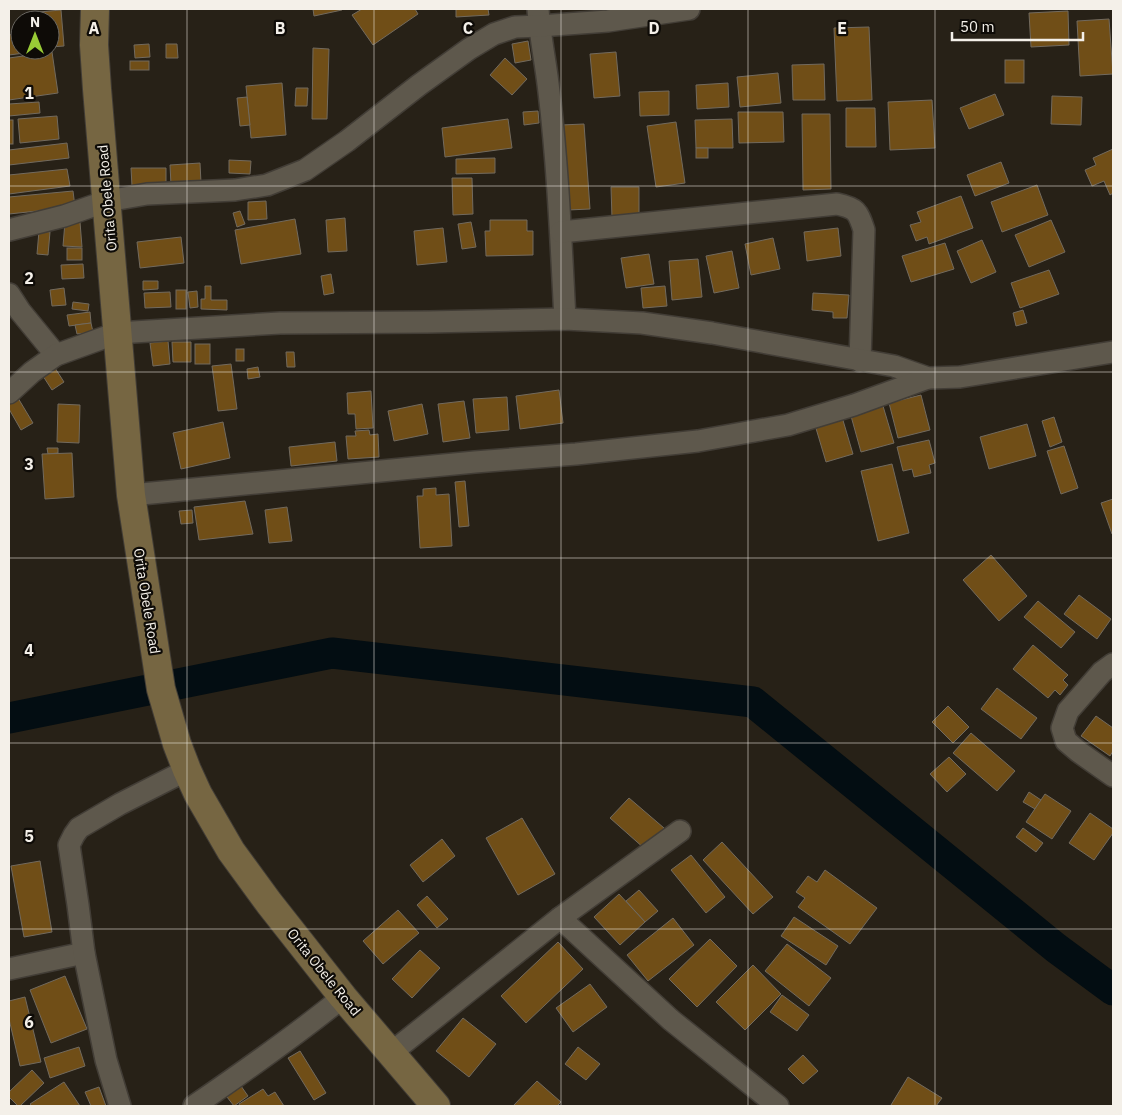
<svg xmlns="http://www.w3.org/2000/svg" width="1122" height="1115" font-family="'IBM Plex Sans',sans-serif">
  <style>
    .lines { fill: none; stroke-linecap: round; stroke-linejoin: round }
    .river { stroke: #030d12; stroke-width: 31 }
    .building { fill: #704e17; stroke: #726a5e }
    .minor-casing { stroke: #423d36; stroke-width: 24 }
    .secondary-casing { stroke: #423d36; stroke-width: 30 }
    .minor { stroke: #5e584c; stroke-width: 21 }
    .secondary { stroke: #766642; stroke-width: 28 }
    .grid { fill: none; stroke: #f4f0e9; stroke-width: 1; stroke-opacity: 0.55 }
    .labels { text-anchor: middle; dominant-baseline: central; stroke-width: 4.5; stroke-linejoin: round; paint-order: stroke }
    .street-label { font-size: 14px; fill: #f4f0e9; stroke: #0e0b07 }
    .grid-label { font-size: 16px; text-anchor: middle; font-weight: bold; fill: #f4f0e9; stroke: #0e0b07; stroke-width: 4.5; stroke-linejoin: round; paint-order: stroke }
  </style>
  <rect width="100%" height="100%" fill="#272117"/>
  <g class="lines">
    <polyline class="river" points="9,718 332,653 753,702 1056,948 1113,990"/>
  </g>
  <g class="building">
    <polygon points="313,9 342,9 342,10 314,16"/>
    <polygon points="362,9 415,9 418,14 373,45 352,15"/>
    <polygon points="456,9 488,9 489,15 456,17"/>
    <polygon points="61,10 64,46 50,47 50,20 40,20 39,12"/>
    <polygon points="1068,11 1069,45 1031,47 1029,13"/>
    <polygon points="1109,19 1113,74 1080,76 1077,21"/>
    <polygon points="869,27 872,100 837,101 834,28"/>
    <polygon points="20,33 20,50 40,51 9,55 9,35"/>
    <polygon points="528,41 531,60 515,63 512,44"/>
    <polygon points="149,44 150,57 135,58 134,45"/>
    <polygon points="166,44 177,44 178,58 166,58"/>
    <polygon points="313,48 329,49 327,119 312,119"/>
    <polygon points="52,52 58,93 9,100 9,58"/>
    <polygon points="616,52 620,96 594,98 590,54"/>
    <polygon points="505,58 527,79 512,95 490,75"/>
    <rect x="1005" y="60" width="19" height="23"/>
    <rect x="130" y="61" width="19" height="9"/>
    <polygon points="824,64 825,100 793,100 792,65"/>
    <polygon points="778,73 781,103 740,107 737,77"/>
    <polygon points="282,83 286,135 251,138 246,86"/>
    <polygon points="728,83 729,107 697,109 696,85"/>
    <polygon points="296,88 308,88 307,106 295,106"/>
    <polygon points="669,91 669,115 640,116 639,92"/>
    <polygon points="995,94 1004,115 969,129 960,108"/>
    <polygon points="1052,96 1082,97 1081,125 1051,124"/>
    <polygon points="247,97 250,125 240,126 237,98"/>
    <polygon points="932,100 935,148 890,150 888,102"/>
    <polygon points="39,102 40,113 9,116 9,104"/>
    <polygon points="846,108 875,108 876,147 846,147"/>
    <polygon points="538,111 539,123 524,125 523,112"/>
    <polygon points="738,112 783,112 784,142 739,143"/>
    <polygon points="802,114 830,114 831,189 803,190"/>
    <polygon points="57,116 59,139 20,143 18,119"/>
    <polygon points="508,119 512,148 445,157 442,128"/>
    <polygon points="732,119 733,148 696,148 695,120"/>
    <rect x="9" y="120" width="4" height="24"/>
    <polygon points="676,122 685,183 656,187 647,126"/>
    <polygon points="584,124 590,209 568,210 561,125"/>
    <polygon points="67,143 69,158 9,165 9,150"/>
    <rect x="696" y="148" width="12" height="10"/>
    <polygon points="1113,149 1113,193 1110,195 1104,181 1092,186 1085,170 1096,165 1093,158"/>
    <polygon points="495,158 495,173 456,174 456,159"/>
    <polygon points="229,160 251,161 250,174 229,173"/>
    <polygon points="1001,162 1009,183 975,196 967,175"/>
    <polygon points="200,163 201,183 171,185 170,165"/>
    <polygon points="131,168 166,168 166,185 132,186"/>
    <polygon points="67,169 70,186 9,194 9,175"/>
    <polygon points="452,178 472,178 473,214 453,215"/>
    <polygon points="1037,185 1048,215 1002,232 991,202"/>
    <polygon points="611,187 639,187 639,218 612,218"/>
    <polygon points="73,191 75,207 9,214 9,197"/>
    <polygon points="961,196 973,228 929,244 927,237 916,241 910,225 921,222 917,212"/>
    <polygon points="266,201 267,219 248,220 248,202"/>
    <polygon points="240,211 245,224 237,227 233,213"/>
    <polygon points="345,218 347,251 328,252 326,220"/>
    <polygon points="295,219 301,254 241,264 235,230"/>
    <polygon points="490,220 527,220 527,231 533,231 533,255 486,256 485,231 490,231"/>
    <polygon points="1051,220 1065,252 1029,267 1015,235"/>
    <polygon points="65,222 80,222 82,247 63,246"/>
    <polygon points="471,222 476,247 462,249 458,224"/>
    <polygon points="443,228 447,262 417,265 414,231"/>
    <polygon points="838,228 841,256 807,261 804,232"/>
    <polygon points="39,231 50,232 48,255 37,254"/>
    <polygon points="181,237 184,263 140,268 137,242"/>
    <polygon points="773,238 780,269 751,275 745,244"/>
    <polygon points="982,240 996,272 971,283 957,251"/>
    <polygon points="945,243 954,269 911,282 902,256"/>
    <rect x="67" y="248" width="15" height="12"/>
    <polygon points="732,251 739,288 714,293 706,256"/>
    <polygon points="649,254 654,284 626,288 621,258"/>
    <polygon points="698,259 702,297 672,300 669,261"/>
    <polygon points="83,264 84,278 62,279 61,265"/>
    <polygon points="1049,270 1059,294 1020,308 1011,283"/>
    <polygon points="331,274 334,293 324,295 321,276"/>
    <polygon points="143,281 158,281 158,289 143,290"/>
    <polygon points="205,286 211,286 211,300 227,300 227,310 201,309 201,299 205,299"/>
    <polygon points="665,286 667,306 643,308 641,288"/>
    <polygon points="64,288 66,305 52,306 50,290"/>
    <rect x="176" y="290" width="10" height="19"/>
    <polygon points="197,291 198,307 190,308 188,292"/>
    <polygon points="170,292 171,307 145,308 144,293"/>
    <polygon points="813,293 849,295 847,318 833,318 833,312 812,310"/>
    <polygon points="73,302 89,304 88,311 72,309"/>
    <polygon points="1023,310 1027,323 1016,326 1013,313"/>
    <polygon points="90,312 91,323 69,326 67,315"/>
    <polygon points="91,323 93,332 77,334 75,325"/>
    <polygon points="168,341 170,364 153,366 150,343"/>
    <polygon points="172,342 191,342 191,362 173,362"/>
    <rect x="195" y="344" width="15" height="20"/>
    <rect x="236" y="349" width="8" height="12"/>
    <polygon points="286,352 294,352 295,367 287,367"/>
    <polygon points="231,364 237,409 218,411 212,366"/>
    <polygon points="258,367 260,377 248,379 247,369"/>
    <polygon points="55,368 64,382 52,390 43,376"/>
    <polygon points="559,390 563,423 520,429 516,396"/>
    <polygon points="371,391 373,428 356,429 355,414 348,414 347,393"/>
    <polygon points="921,395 930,430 898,438 889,403"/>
    <polygon points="507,397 509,430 476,433 473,399"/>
    <polygon points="18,398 33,423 21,430 9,409 9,403"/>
    <polygon points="464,401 470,438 443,442 438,404"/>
    <polygon points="58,404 80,405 79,443 57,442"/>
    <polygon points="422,404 428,434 394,441 388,411"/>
    <polygon points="883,406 894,443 861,452 851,416"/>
    <polygon points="842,417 853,454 826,462 815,425"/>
    <polygon points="1054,417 1062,442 1050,447 1042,421"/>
    <polygon points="223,422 230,458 181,469 173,433"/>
    <polygon points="1027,424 1036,456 989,469 980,437"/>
    <polygon points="369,430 370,435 378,434 379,457 348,459 346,436 356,436 355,431"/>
    <polygon points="929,440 935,463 929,465 931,473 914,477 912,469 903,471 897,447"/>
    <polygon points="335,442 337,461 291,466 289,447"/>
    <polygon points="1064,446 1078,488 1061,494 1047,451"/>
    <polygon points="47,448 58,448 58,453 48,454"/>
    <polygon points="72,453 74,497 45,499 42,454"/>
    <polygon points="892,464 909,533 878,541 861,471"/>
    <polygon points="465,481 469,526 459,527 455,482"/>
    <polygon points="436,488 436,495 449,494 452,546 420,548 417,496 423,496 423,489"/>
    <polygon points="1113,499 1113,533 1112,534 1101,503"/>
    <polygon points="245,501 253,534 199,540 194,507"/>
    <polygon points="287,507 292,541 269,543 265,510"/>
    <polygon points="192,510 193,523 181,524 179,511"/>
    <polygon points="991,555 1027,596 999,621 963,580"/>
    <polygon points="1079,595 1111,619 1097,639 1064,614"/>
    <polygon points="1038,601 1075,632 1061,648 1024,617"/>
    <polygon points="1033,645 1068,675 1063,680 1068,685 1060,695 1055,690 1048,698 1013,669"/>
    <polygon points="997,688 1037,718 1021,739 981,709"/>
    <polygon points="948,706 969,727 953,743 932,722"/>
    <polygon points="1096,716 1113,728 1113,751 1110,756 1081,736"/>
    <polygon points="971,733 1015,771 997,791 953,753"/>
    <polygon points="949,757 966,774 947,792 930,774"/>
    <polygon points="1029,792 1041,800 1035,809 1023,802"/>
    <polygon points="1045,794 1071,811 1052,839 1026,822"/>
    <polygon points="629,798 664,828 645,849 610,818"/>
    <polygon points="1090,813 1113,829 1113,833 1094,860 1069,843"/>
    <polygon points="522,818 555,874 518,895 486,838"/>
    <polygon points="1023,828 1043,843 1036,852 1016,837"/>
    <polygon points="442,839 455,856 423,882 410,865"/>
    <polygon points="722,842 773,897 753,914 703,860"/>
    <polygon points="691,855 725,897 706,913 671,870"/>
    <polygon points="40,861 52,932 24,937 11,866"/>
    <polygon points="825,870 877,908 850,944 798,907 805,898 796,892 808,876 817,882"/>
    <polygon points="639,890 658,911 645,922 626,901"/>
    <polygon points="619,894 645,922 620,945 594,917"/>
    <polygon points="427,896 448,919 437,928 417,905"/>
    <polygon points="398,910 419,933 383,964 363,941"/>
    <polygon points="794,917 838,946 826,965 781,936"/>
    <polygon points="673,918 694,945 648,981 627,955"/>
    <polygon points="710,939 737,966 697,1007 669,979"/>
    <polygon points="558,942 583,969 526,1023 501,996"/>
    <polygon points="787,944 831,978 809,1006 765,971"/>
    <polygon points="420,950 440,968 412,998 392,979"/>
    <polygon points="753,965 781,994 745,1030 716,1002"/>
    <polygon points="65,976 87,1029 51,1043 30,990"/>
    <polygon points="590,984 607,1007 573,1032 556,1008"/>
    <polygon points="782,995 809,1015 797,1031 770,1012"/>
    <polygon points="25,997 41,1062 20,1066 9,1019 9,1001"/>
    <polygon points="463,1018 496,1044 469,1077 436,1051"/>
    <polygon points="79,1047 85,1066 50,1078 44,1058"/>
    <polygon points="578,1047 600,1064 586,1080 565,1064"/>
    <polygon points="300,1051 326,1093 314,1100 288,1058"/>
    <polygon points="803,1055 818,1071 803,1084 788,1069"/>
    <polygon points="32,1070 44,1083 20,1106 18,1106 9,1097 9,1092"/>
    <polygon points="908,1077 942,1098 936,1106 893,1106 891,1105"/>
    <polygon points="537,1081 561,1102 557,1106 513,1106"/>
    <polygon points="64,1082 80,1106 32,1106 30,1104"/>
    <polygon points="241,1086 248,1096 234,1106 227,1097"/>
    <polygon points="99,1087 106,1106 91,1106 85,1092"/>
    <polygon points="263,1089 268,1096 275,1092 284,1106 240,1106 239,1104"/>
  </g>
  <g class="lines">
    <g class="minor-casing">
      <g id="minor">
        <path d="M538,9C540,37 546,64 549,92C558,167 561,243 565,319"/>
        <polyline points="9,230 64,216 107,201 147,194 235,190 267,185 305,170 347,141 419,85 469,49 494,34 515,27 540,26 608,21 689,9"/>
        <path d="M561,232L837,204C856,208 858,211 864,230L860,361"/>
        <polyline points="9,294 20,311 56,355"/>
        <polyline points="9,393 32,372 56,355 117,333 280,323 428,322 565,319 642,323 712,333 894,366 928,378 960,377 1113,352"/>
        <polyline points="131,495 475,462 576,454 698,441 788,425 854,405 928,378"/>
        <polyline points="1113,664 1102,672 1068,711 1062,728 1066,741 1079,752 1113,776"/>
        <polyline points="560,918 671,1020 778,1106"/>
        <polyline points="9,969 84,953"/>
        <polyline points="391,1053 560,918 680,831"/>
        <polyline points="120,1106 106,1060 84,953 78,905 69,845 74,835 79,828 120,804 187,770"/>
        <path d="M194,1106C245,1071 295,1036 343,997"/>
      </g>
    </g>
    <g class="secondary-casing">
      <polyline id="secondary" points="95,9 94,45 97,89 131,495 161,689 177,744 187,770 198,794 231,851 269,903 343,997 436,1106"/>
    </g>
    <use href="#minor" class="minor"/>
    <use href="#secondary" class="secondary"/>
  </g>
  <path class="grid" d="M187,9V1106M374,9V1106M561,9V1106M748,9V1106M935,9V1106M9,186H1113M9,372H1113M9,558H1113M9,743H1113M9,929H1113"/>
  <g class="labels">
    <g class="street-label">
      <text transform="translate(107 198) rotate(-95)">Orita Obele Road</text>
      <text transform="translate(147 601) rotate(81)">Orita Obele Road</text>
      <text transform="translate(324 972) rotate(51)">Orita Obele Road</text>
    </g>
  </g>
  <g class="grid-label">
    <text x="94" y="34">A</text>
    <text x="280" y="34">B</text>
    <text x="468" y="34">C</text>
    <text x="654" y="34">D</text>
    <text x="842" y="34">E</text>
    <text x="29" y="99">1</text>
    <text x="29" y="284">2</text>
    <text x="29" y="470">3</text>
    <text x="29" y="656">4</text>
    <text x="29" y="842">5</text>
    <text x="29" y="1028">6</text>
  </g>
  <rect width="1122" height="1115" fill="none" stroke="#f4f0e9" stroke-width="20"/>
  <g transform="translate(35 35)"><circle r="24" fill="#0e0b07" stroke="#6a6761"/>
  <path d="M0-4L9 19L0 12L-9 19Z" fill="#99cb36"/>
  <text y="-8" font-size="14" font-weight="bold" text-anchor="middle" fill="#f4f0e9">N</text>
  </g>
  <path d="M952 32v8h131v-8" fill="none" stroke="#f4f0e9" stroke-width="2.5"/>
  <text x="960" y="32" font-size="15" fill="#f4f0e9" stroke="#0e0b07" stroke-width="4" paint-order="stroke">50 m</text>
</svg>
